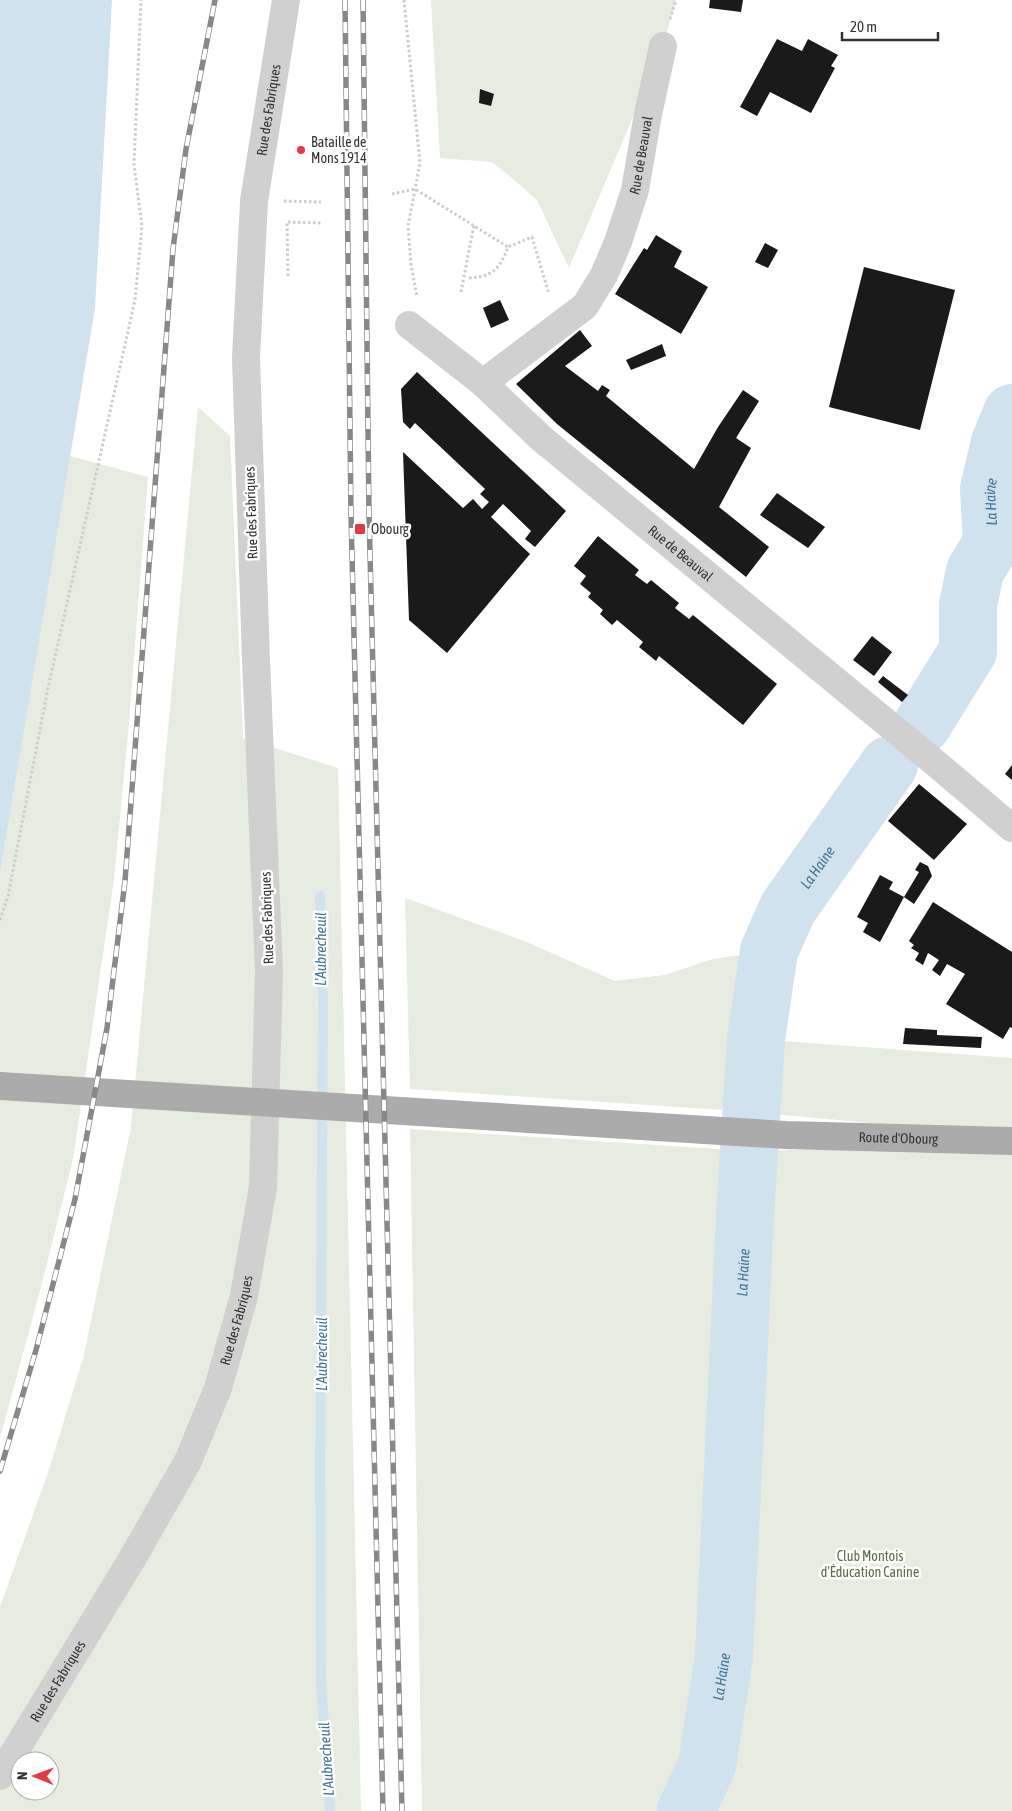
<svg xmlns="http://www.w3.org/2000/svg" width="1012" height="1811" font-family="'Asap Condensed',sans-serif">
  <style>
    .green { fill: #e6ecdf; fill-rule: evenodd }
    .water { fill: #cfe2ee }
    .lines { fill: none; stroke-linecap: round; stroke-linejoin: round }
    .stream { stroke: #cfe2ee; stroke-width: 10 }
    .river { stroke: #cfe2ee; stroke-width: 58 }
    .building { fill: #1a1a1a }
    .path { stroke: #cdcdcd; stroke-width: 3; stroke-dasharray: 2.5 2.5; stroke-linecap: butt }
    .minor { stroke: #d0d0d0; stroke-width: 28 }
    .major { stroke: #ababab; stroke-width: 28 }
    .rail-casing { stroke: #888; stroke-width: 5.5 }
    .rail { stroke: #fff; stroke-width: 4; stroke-dasharray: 11; stroke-linecap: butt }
    .poi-dot { fill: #e63946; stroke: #fff; stroke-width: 2 }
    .labels { text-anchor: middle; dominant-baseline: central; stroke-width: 5; stroke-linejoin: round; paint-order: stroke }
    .street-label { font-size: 14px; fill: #333; stroke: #fff }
    .poi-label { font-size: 14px; fill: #333; stroke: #fff; text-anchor: start }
    .park-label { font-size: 14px; fill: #56703f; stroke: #fff }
    .water-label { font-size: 15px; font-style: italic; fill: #3f7597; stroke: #fff }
  </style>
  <rect width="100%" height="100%" fill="#fff"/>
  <g class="green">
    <polygon points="431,0 676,0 663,46 569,268 537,200 513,179 492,162 440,158"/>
    <path d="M198,407L230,436L243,738L338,768L361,1811H0V1607L49,1470L84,1355L131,1127ZM20,1761H50V1791H20Z"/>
    <polygon points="70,456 148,477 129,723 114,879 73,1159 41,1287 0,1438 0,874"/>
    <polygon points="405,898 522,940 615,981 665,975 713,959 769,951 756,1039 1012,1058 1012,1136 752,1112 410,1089"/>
    <polygon points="410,1129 749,1151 1012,1145 1012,1811 422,1811"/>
  </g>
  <polygon class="water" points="0,0 112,0 95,308 0,874"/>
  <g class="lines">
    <polyline class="stream" points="320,896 323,1002 320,1468 321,1683 330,1811"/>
    <g class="river">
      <path id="s1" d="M922,725L968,651V605L975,571L992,543L989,489L1000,442L1012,413"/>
      <path id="s2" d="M686,1811L707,1765L724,1656L745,1217L756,1039L769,951L788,908L889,765"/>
    </g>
  </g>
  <g class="building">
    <polygon points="710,0 743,0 741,12 709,8"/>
    <polygon points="777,39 802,51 808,39 838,55 831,66 835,68 811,113 770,92 757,116 740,107"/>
    <polygon points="480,89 494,94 491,106 479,103"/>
    <polygon points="656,235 682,251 674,267 708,287 681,334 615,294 644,248 647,250"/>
    <polygon points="765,243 778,250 768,268 755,262"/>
    <polygon points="864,267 955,290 920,430 829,407"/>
    <polygon points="500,300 509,320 491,328 483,308"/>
    <polygon points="580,330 592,346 565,366 598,391 602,385 610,390 606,396 694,469 718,427 743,390 759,401 736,438 751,448 719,507 769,547 746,577 557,424 516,384"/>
    <polygon points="662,344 666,356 631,370 626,360"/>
    <polygon points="417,372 566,511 535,547 525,539 531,531 503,504 491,517 530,554 447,653 409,620 403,452 463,508 473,499 482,509 489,502 480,494 485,489 484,488 415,423 410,429 403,422 401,389"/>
    <polygon points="777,493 825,527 808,548 760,515"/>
    <polygon points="598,536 639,570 635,575 647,584 651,580 679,603 675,608 689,619 693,615 777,684 743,725 659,656 656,661 639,647 643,642 617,620 612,625 600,614 603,610 588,597 591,593 580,584 586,576 574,566"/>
    <polygon points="872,636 892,652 874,676 853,660"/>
    <polygon points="883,676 908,695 902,702 878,682"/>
    <polygon points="1012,765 1012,780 1005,774"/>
    <polygon points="919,784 967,824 934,860 888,821"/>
    <polygon points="920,862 928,866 932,876 914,904 904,897 880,942 863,932 868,923 857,917 880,875 893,882 889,889 904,897 919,872 915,870"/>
    <polygon points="933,902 1012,952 1012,1028 1010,1027 1003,1039 946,1004 965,974 947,964 940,976 932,970 939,960 928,953 923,965 915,960 919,953 911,948 914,945 909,941"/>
    <polygon points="905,1028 937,1030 937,1035 982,1037 981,1048 903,1044"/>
  </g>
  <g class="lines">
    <g class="path">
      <polyline points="404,0 420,163 408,226 411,264 417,297"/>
      <polyline points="670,19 676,0"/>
      <polyline points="392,194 415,189 508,247"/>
      <polyline points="284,201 321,202"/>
      <polyline points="288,276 287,222 322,223"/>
      <path d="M469,278C492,277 500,269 508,247L532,237L549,294"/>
      <polyline points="461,292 474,225"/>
      <polyline points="0,920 8,896 48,688 135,300 142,226 134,165 141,0"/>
    </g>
    <g class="minor">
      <path id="s3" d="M409,325L483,383L542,439L933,761L1012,828"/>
      <path id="s4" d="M483,383L585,306L604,275L618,242L635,190L648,114L663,46"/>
      <path id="s5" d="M0,1776L132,1559L188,1461L218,1388L244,1296L263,1187L269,971L256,660L246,358L254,201L286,0"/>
    </g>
    <path class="major" id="s6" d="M0,1086L786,1135L1012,1141"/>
    <g class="rail-casing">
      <g id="rail">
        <polyline points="345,0 351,514 383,1811"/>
        <polyline points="363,0 369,514 402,1811"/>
        <polyline points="0,1471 36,1350 75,1199 107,1028 125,881 173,249 186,149 215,0"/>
      </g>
    </g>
    <use href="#rail" class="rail"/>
  </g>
  <g class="poi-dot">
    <circle cx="301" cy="150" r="5"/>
    <rect x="354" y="523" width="12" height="12" rx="2.5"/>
  </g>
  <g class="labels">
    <g class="street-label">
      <text stroke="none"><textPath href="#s5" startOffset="1731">Rue des Fabriques</textPath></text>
      <text stroke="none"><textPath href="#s4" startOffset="290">Rue de Beauval</textPath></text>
      <text transform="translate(251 513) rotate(-92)">Rue des Fabriques</text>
      <text stroke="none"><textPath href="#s3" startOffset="355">Rue de Beauval</textPath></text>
      <text transform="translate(267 918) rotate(-92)">Rue des Fabriques</text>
      <text stroke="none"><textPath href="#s6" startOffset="900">Route d'Obourg</textPath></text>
      <text stroke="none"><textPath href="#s5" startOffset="516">Rue des Fabriques</textPath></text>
      <text stroke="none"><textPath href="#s5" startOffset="111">Rue des Fabriques</textPath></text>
    </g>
    <g class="poi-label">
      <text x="311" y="142">Bataille de<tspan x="311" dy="16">Mons 1914</tspan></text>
      <text x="371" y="529">Obourg</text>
    </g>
    <g class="park-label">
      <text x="870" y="1556">Club Montois<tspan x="870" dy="16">d'Éducation Canine</tspan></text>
    </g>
    <g class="water-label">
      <text stroke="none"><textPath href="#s1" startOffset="242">La Haine</textPath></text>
      <text stroke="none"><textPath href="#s2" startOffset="965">La Haine</textPath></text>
      <text transform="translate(320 949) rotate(-90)">L'Aubrecheuil</text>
      <text stroke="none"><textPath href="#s2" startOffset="545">La Haine</textPath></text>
      <text transform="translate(321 1354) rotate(-90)">L'Aubrecheuil</text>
      <text stroke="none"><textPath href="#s2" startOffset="140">La Haine</textPath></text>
      <text transform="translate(326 1759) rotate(-94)">L'Aubrecheuil</text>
    </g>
  </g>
  <g transform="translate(35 1776) rotate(271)"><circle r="24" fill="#ffffff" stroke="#adadad"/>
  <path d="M0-4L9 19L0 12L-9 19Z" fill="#e63946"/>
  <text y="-8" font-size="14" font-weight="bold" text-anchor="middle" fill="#333333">N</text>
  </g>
  <path d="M842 32v8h96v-8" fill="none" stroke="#333333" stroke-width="2.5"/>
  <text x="850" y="32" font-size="15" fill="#333333" stroke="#ffffff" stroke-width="4" paint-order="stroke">20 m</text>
</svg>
